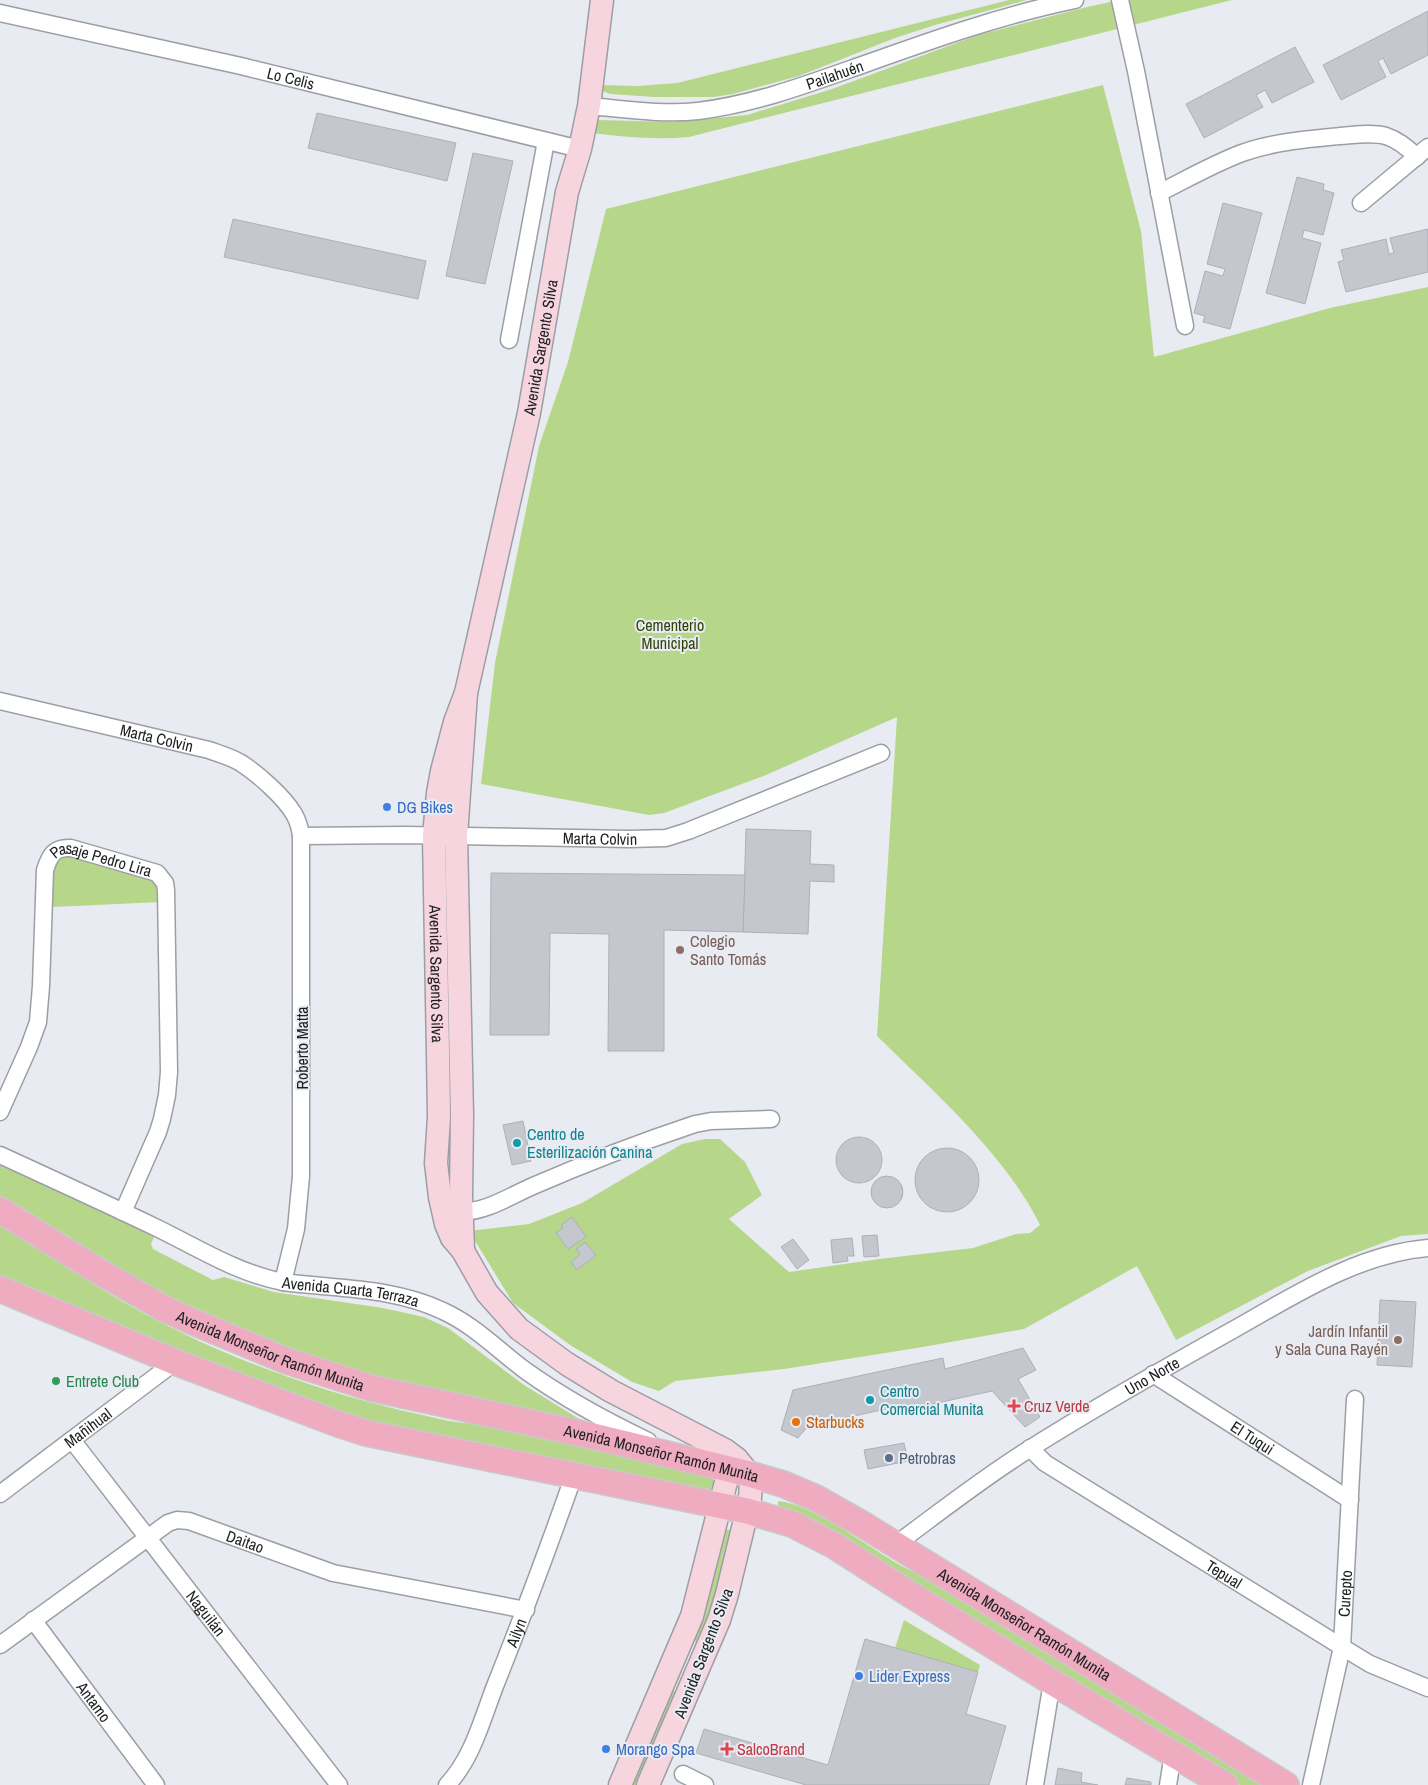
<svg xmlns="http://www.w3.org/2000/svg" width="1428" height="1785" font-family="'Archivo Narrow',sans-serif">
  <style>
    .green { fill: #b6d78a }
    .building { fill: #c5c7ce; stroke: #aeafb7 }
    .lines { fill: none; stroke-linecap: round; stroke-linejoin: round }
    .street-casing { stroke: #9c9ea5; stroke-width: 19 }
    .secondary-casing { stroke: #9c9ea5; stroke-width: 25 }
    .primary-casing { stroke: #c9c9ca; stroke-width: 28 }
    .street { stroke: #fff; stroke-width: 16 }
    .secondary { stroke: #f7d5df; stroke-width: 22 }
    .primary { stroke: #efabbf; stroke-width: 25 }
    .shop-dot { fill: #3f7fe0; stroke: #e9ebf3; stroke-width: 2 }
    .education-dot { fill: #8d6e63; stroke: #e9ebf3; stroke-width: 2 }
    .culture-dot { fill: #0f9aa8; stroke: #e9ebf3; stroke-width: 2 }
    .leisure-dot { fill: #2e9e5b; stroke: #e9ebf3; stroke-width: 2 }
    .health-dot { fill: #e0444e; stroke: #e9ebf3; stroke-width: 2 }
    .food-dot { fill: #e8710a; stroke: #e9ebf3; stroke-width: 2 }
    .service-dot { fill: #5c6f8a; stroke: #e9ebf3; stroke-width: 2 }
    .labels { text-anchor: middle; dominant-baseline: central; stroke-width: 4; stroke-linejoin: round; paint-order: stroke }
    .street-label { font-size: 16px; fill: #1e1f21; stroke: #e9ebf3 }
    .park-label { font-size: 16px; fill: #2e4305; stroke: #e9ebf3 }
    .shop-label { font-size: 16px; fill: #366cbe; stroke: #e9ebf3; text-anchor: start }
    .education-label { font-size: 16px; fill: #785e54; stroke: #e9ebf3; text-anchor: start }
    .culture-label { font-size: 16px; fill: #0d838f; stroke: #e9ebf3; text-anchor: start }
    .leisure-label { font-size: 16px; fill: #27864d; stroke: #e9ebf3; text-anchor: start }
    .health-label { font-size: 16px; fill: #be3a42; stroke: #e9ebf3; text-anchor: start }
    .food-label { font-size: 16px; fill: #c56008; stroke: #e9ebf3; text-anchor: start }
    .service-label { font-size: 16px; fill: #4e5e75; stroke: #e9ebf3; text-anchor: start }
  </style>
  <rect width="100%" height="100%" fill="#e9ebf3"/>
  <g class="green">
    <polygon points="1009,0 1027,0 935,25 895,38 799,76 733,94 714,97 654,97 610,94 603,91 601,85 638,86 677,83"/>
    <path d="M1232,0L689,137C656,140 624,137 592,133L595,124L599,120L672,122L747,115L832,89L978,35L1083,8L1119,0Z"/>
    <path d="M1103,85L1141,231L1154,357L1330,308L1428,287V1234L1401,1236L1308,1271L1176,1340L1137,1266L1024,1329L917,1348L784,1369L675,1381L659,1391L632,1382L570,1345L513,1303L469,1231L529,1224L582,1203L682,1144L705,1139H720L745,1162L762,1195L729,1219L789,1272L879,1259L973,1248L1016,1234L1030,1233L1040,1225C1005,1154 933,1091 877,1036L897,717L766,775L664,813L649,815L481,784L495,663L539,446L568,362L606,209Z"/>
    <polygon points="62,854 156,878 161,902 52,907 54,867 55,861"/>
    <polygon points="0,1164 53,1187 155,1235 151,1244 153,1249 213,1280 224,1277 274,1292 383,1308 424,1317 448,1328 524,1385 584,1422 338,1368 203,1316 139,1282 79,1244 0,1198"/>
    <path d="M0,1224C49,1254 94,1287 145,1314C225,1357 312,1389 400,1410C421,1414 443,1421 464,1423C471,1423 479,1423 486,1424L711,1475L714,1481L715,1488L712,1491L373,1424L231,1371L0,1277Z"/>
    <path d="M778,1501C812,1504 861,1542 890,1559C904,1569 922,1575 938,1582L1271,1785H1240L914,1590L794,1513L779,1507L778,1504Z"/>
    <polygon points="723,1529 732,1530 723,1574 698,1652 694,1635"/>
    <polygon points="904,1620 980,1665 978,1672 895,1648"/>
    <polygon points="671,1683 676,1695 639,1785 628,1785"/>
  </g>
  <g class="building">
    <polygon points="1428,11 1428,55 1391,74 1383,58 1378,61 1386,77 1341,100 1323,65"/>
    <polygon points="1295,47 1314,82 1272,103 1265,90 1256,95 1263,107 1204,138 1186,104"/>
    <polygon points="317,113 456,143 447,181 308,148"/>
    <polygon points="473,153 513,161 485,284 446,276"/>
    <polygon points="1297,177 1324,184 1323,190 1334,193 1323,235 1304,230 1302,238 1321,243 1305,304 1266,293"/>
    <polygon points="1223,203 1262,213 1230,329 1203,322 1205,316 1194,313 1205,271 1223,276 1225,269 1207,264"/>
    <polygon points="233,219 426,261 418,299 224,257"/>
    <polygon points="1428,229 1428,272 1346,292 1338,262 1344,260 1341,250 1386,239 1389,254 1394,253 1390,238"/>
    <polygon points="746,829 811,831 810,864 834,865 834,882 810,881 808,934 743,932"/>
    <polygon points="491,873 745,875 743,932 664,930 664,1051 608,1051 609,934 550,933 549,1035 490,1035"/>
    <polygon points="523,1121 531,1161 512,1165 503,1125"/>
    <circle cx="859" cy="1160" r="23"/>
    <circle cx="947" cy="1180" r="32"/>
    <circle cx="887" cy="1192" r="16"/>
    <polygon points="572,1217 586,1237 568,1249 556,1233 563,1228 561,1225"/>
    <polygon points="877,1235 879,1256 864,1257 862,1236"/>
    <polygon points="852,1238 854,1256 847,1256 848,1261 833,1263 831,1240"/>
    <polygon points="793,1239 809,1260 797,1269 781,1247"/>
    <polygon points="585,1242 596,1255 577,1270 571,1262 580,1254 576,1249"/>
    <polygon points="1380,1300 1416,1302 1412,1367 1377,1365"/>
    <polygon points="1023,1348 1036,1370 1018,1379 1040,1417 1025,1427 992,1391 887,1414 886,1409 808,1426 798,1438 781,1430 793,1390 943,1358 945,1369"/>
    <polygon points="904,1443 908,1461 868,1469 864,1450"/>
    <polygon points="865,1639 978,1672 966,1714 1006,1726 989,1785 806,1785 696,1753 704,1729 828,1765"/>
    <polygon points="1058,1768 1082,1773 1081,1782 1098,1785 1055,1785"/>
    <polygon points="1127,1778 1151,1782 1151,1785 1125,1785"/>
  </g>
  <g class="lines">
    <g class="street-casing">
      <g id="street">
        <polyline points="1120,0 1136,71 1185,326"/>
        <path id="s1" d="M0,13L241,66L580,149"/>
        <path id="s2" d="M589,106C625,109 662,115 698,111C755,104 808,84 862,65C932,40 1002,15 1075,0"/>
        <path d="M1159,193C1187,179 1213,164 1242,153C1273,142 1307,139 1340,136C1354,135 1372,132 1386,136C1398,140 1408,148 1417,157"/>
        <polyline points="1361,203 1428,147"/>
        <polyline points="509,340 546,141"/>
        <path id="s3" d="M0,701L209,750C220,754 231,757 241,763C258,774 284,797 294,814C298,821 300,828 301,836V1176L296,1229L283,1282"/>
        <path id="s4" d="M301,836L404,835L630,839L666,838L688,831L881,753"/>
        <path id="s5" d="M0,1112L29,1047L38,1022L41,986L45,870C50,855 54,847 71,848L157,873L165,883L166,890L169,1072L167,1095L162,1119L158,1132L123,1212"/>
        <path id="s6" d="M0,1155C52,1179 105,1203 157,1228C198,1248 237,1273 283,1282C336,1289 394,1287 443,1311C474,1325 499,1351 526,1371C564,1398 606,1421 648,1441"/>
        <path d="M462,1212C488,1211 510,1196 533,1186C586,1163 641,1142 695,1124L711,1121L771,1119"/>
        <path id="s7" d="M1153,1374L1350,1500"/>
        <path id="s8" d="M72,1440L339,1785"/>
        <path id="s9" d="M1030,1448L1045,1463L1342,1647L1370,1664L1428,1688"/>
        <path id="s10" d="M0,1494L175,1362"/>
        <path id="s11" d="M895,1545C940,1512 984,1477 1031,1448C1096,1407 1163,1369 1231,1331C1292,1297 1356,1254 1428,1248"/>
        <path id="s12" d="M33,1620L156,1785"/>
        <path id="s13" d="M0,1645L168,1523L177,1520L189,1521L333,1573L526,1610"/>
        <polyline points="683,1774 705,1785"/>
        <path id="s14" d="M447,1785C472,1759 482,1720 495,1686C523,1616 549,1546 574,1475"/>
        <polyline points="1035,1785 1052,1682"/>
        <polyline points="1168,1785 1173,1754"/>
        <path id="s15" d="M1311,1785L1342,1647L1355,1399"/>
      </g>
    </g>
    <g class="secondary-casing">
      <g id="secondary">
        <path id="s16" d="M466,693L455,722L442,771L438,793L434,836L438,1053L439,1117L436,1163L440,1197L446,1224L452,1238L463,1251L487,1293L519,1329L567,1364L611,1391L725,1450L737,1459L749,1474L751,1481L750,1499L727,1594L719,1620L648,1785"/>
        <path id="s17" d="M463,1250L461,1196L462,1115L456,836L466,693L529,413L567,192L580,149L589,106L602,0"/>
        <polyline points="620,1785 692,1616 727,1478 728,1468 721,1452"/>
      </g>
    </g>
    <g class="primary-casing">
      <g id="primary">
        <path id="s18" d="M0,1210L100,1272L165,1309L191,1321L287,1361L371,1388L597,1437L749,1474L783,1484L816,1498L862,1524L1286,1785"/>
        <polyline points="0,1289 175,1362 338,1424 366,1433 747,1511 792,1524 833,1545 908,1593 1052,1682 1225,1785"/>
      </g>
    </g>
    <use href="#street" class="street"/>
    <use href="#secondary" class="secondary"/>
    <use href="#primary" class="primary"/>
  </g>
  <g class="shop-dot">
    <circle cx="387" cy="807" r="5"/>
    <circle cx="859" cy="1676" r="5"/>
    <circle cx="606" cy="1749" r="5"/>
  </g>
  <g class="education-dot">
    <circle cx="680" cy="950" r="5"/>
    <circle cx="1398" cy="1340" r="5"/>
  </g>
  <g class="culture-dot">
    <circle cx="517" cy="1143" r="5"/>
    <circle cx="870" cy="1400" r="5"/>
  </g>
  <circle class="leisure-dot" cx="56" cy="1381" r="5"/>
  <g class="health-dot">
    <path d="M1011.5 1398.5h5v5h5v5h-5v5h-5v-5h-5v-5h5z"/>
    <path d="M724.5 1741.5h5v5h5v5h-5v5h-5v-5h-5v-5h5z"/>
  </g>
  <circle class="food-dot" cx="796" cy="1422" r="5"/>
  <circle class="service-dot" cx="889" cy="1458" r="5"/>
  <g class="labels">
    <g class="street-label">
      <text stroke="none"><textPath href="#s2" startOffset="251">Pailahuén</textPath></text>
      <text stroke="none"><textPath href="#s1" startOffset="298">Lo Celis</textPath></text>
      <text stroke="none"><textPath href="#s17" startOffset="911">Avenida Sargento Silva</textPath></text>
      <text stroke="none"><textPath href="#s3" startOffset="161">Marta Colvin</textPath></text>
      <text stroke="none"><textPath href="#s4" startOffset="299">Marta Colvin</textPath></text>
      <text stroke="none"><textPath href="#s5" startOffset="319">Pasaje Pedro Lira</textPath></text>
      <text stroke="none"><textPath href="#s16" startOffset="285">Avenida Sargento Silva</textPath></text>
      <text transform="translate(302 1048) rotate(-90)">Roberto Matta</text>
      <text stroke="none"><textPath href="#s6" startOffset="379">Avenida Cuarta Terraza</textPath></text>
      <text stroke="none"><textPath href="#s18" startOffset="306">Avenida Monseñor Ramón Munita</textPath></text>
      <text stroke="none"><textPath href="#s11" startOffset="308">Uno Norte</textPath></text>
      <text stroke="none"><textPath href="#s10" startOffset="110">Mañihual</textPath></text>
      <text stroke="none"><textPath href="#s7" startOffset="118">El Tuqui</textPath></text>
      <text stroke="none"><textPath href="#s18" startOffset="711">Avenida Monseñor Ramón Munita</textPath></text>
      <text stroke="none"><textPath href="#s13" startOffset="289">Daitao</textPath></text>
      <text stroke="none"><textPath href="#s9" startOffset="232">Tepual</textPath></text>
      <text stroke="none"><textPath href="#s15" startOffset="195">Curepto</textPath></text>
      <text stroke="none"><textPath href="#s8" startOffset="219">Naguilán</textPath></text>
      <text stroke="none"><textPath href="#s18" startOffset="1116">Avenida Monseñor Ramón Munita</textPath></text>
      <text stroke="none"><textPath href="#s14" startOffset="168">Ailyn</textPath></text>
      <text transform="translate(703 1653) rotate(-69)">Avenida Sargento Silva</text>
      <text stroke="none"><textPath href="#s12" startOffset="102">Antamo</textPath></text>
    </g>
    <g class="park-label">
      <text x="670" y="625">Cementerio<tspan x="670" dy="18">Municipal</tspan></text>
    </g>
    <g class="shop-label">
      <text x="397" y="807">DG Bikes</text>
      <text x="869" y="1676">Lider Express</text>
      <text x="616" y="1749">Morango Spa</text>
    </g>
    <g class="education-label">
      <text x="690" y="941">Colegio<tspan x="690" dy="18">Santo Tomás</tspan></text>
      <text x="1388" y="1331" text-anchor="end">Jardín Infantil<tspan x="1388" dy="18">y Sala Cuna Rayén</tspan></text>
    </g>
    <g class="culture-label">
      <text x="527" y="1134">Centro de<tspan x="527" dy="18">Esterilización Canina</tspan></text>
      <text x="880" y="1391">Centro<tspan x="880" dy="18">Comercial Munita</tspan></text>
    </g>
    <g class="leisure-label">
      <text x="66" y="1381">Entrete Club</text>
    </g>
    <g class="health-label">
      <text x="1024" y="1406">Cruz Verde</text>
      <text x="737" y="1749">SalcoBrand</text>
    </g>
    <g class="food-label">
      <text x="806" y="1422">Starbucks</text>
    </g>
    <g class="service-label">
      <text x="899" y="1458">Petrobras</text>
    </g>
  </g>
</svg>
